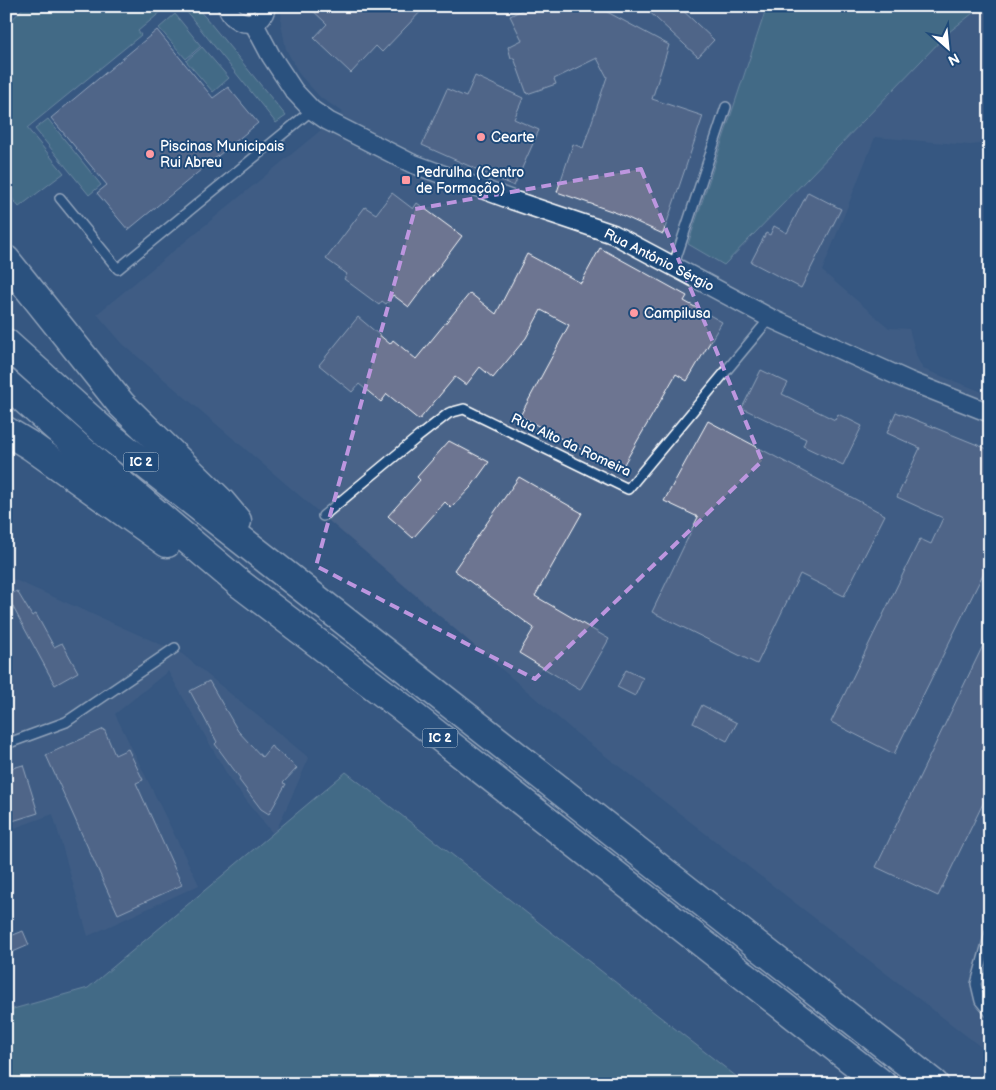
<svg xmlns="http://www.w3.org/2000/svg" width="996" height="1090" font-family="'Balsamiq Sans',sans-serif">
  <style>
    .built { fill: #4a6388 }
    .green { fill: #51828d; stroke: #a8c0c6 }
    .building { fill: #6d7491; stroke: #fff }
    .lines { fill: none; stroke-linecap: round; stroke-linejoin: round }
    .lane-casing { stroke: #fff; stroke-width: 12 }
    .street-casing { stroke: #fff; stroke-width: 21 }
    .highway-casing { stroke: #fff; stroke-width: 31 }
    .lane { stroke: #1f4a7a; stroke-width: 9 }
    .street { stroke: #1f4a7a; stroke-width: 18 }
    .highway { stroke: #1f4a7a; stroke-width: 28 }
    .marked { fill: none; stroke: #bd96df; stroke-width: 4; stroke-dasharray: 10 6; stroke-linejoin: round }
    .poi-dot { fill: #ff9aa2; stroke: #1f4a7a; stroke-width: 2 }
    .labels { text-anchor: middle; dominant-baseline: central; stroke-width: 4; stroke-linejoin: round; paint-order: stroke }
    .shield { fill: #1f4a7a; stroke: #bcc9d7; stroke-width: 1 }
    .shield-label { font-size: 12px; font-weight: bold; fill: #fff }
    .poi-label { font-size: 14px; fill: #fff; stroke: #1f4a7a; text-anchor: start }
    .street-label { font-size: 14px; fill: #fff; stroke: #1f4a7a }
  </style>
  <rect width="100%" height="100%" fill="#365781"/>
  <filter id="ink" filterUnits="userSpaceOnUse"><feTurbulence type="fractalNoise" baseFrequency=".02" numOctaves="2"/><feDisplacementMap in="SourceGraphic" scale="10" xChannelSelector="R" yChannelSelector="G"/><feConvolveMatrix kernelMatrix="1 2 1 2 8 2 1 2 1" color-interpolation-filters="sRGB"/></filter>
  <g filter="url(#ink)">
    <g class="built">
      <polygon points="282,6 767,6 689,244 982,6 990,6 990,138 979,144 970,145 875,137 822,271 889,328 909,329 917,358 923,369 990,395 990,1054 576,733 123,344 97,314 343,112 321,98 300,75 286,49 281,23"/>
      <polygon points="6,576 182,654 309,758 274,835 231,781 168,671 115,714 199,885 88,936 53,814 6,831"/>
    </g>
    <g class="green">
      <polygon points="25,6 168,6 138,31 141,35 27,128 64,173 19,207 6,191 6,26"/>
      <polygon points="182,6 195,6 206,18 286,116 276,123"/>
      <polygon points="767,6 982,6 949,32 724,265 688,244"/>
      <polygon points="175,14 201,46 186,59 159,28"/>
      <polygon points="202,47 229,78 213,92 186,61"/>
      <polygon points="48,119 101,185 89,195 35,129"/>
      <polygon points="346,772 746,1084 6,1084 6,1011 88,988"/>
    </g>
    <g class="building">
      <polygon points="308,6 426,6 382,52 376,46 351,73 314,38 327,24"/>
      <polygon points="530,6 581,6 583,11 596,6 669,45 652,99 703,116 663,234 617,213 557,192 573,144 583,148 607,77 597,58 554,79 556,84 527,94 514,58 511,58 508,47 522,40 510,16"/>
      <polygon points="643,6 678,6 714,40 698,57"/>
      <polygon points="157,30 213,98 228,87 258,123 128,230 97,193 107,185 51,118"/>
      <polygon points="475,76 523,98 514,119 539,130 514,186 422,145 447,89 466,97"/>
      <polygon points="808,192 841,209 801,288 751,262 766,233 770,235 774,226 787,233"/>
      <polygon points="392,193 413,209 417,203 462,236 409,307 393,295 386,304 382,301 379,305 344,279 347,274 326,259 365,207 376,214"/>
      <polygon points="600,248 687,296 684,301 722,322 687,381 676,374 620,471 520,416 569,325 541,310 526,338 493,378 480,367 466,385 455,377 419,420 387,394 381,402 359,384 352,392 319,365 358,317 390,344 393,340 416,359 470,293 496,314 527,254 581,283"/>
      <polygon points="761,370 788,383 782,394 835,420 838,414 862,426 843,465 803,446 806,439 742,408"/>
      <polygon points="896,412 990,450 990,560 894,754 831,722 920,539 931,544 943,518 897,497 920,448 887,433"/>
      <polygon points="708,421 885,515 844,596 800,574 757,664 652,612 698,517 664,501"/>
      <polygon points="449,441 489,462 471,487 451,508 445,502 413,538 388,516 420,480 417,477"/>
      <polygon points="519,477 582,513 535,596 609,639 580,690 519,653 534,628 454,570"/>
      <polygon points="17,591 32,616 36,614 54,647 62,643 78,672 55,685 7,596"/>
      <polygon points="990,631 990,789 938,896 876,867"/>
      <polygon points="626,670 643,678 635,696 617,687"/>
      <polygon points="209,681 238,731 262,757 271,746 297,768 283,783 286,784 269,814 261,809 239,780 240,778 215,744 217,742 190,691"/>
      <polygon points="702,705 737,723 727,741 693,723"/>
      <polygon points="104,729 115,755 128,749 143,780 136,783 182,885 118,914 46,755"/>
      <polygon points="23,765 38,813 6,823 6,770"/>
      <polygon points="23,931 29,945 6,955 6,938"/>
    </g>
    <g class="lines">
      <g class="lane-casing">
        <g id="lane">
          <polyline points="60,198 118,269 312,110"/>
          <polyline points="673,267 726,107"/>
          <polyline points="323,516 418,437 449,413 464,409 628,489 770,318"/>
          <polyline points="6,744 66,722 175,648"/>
          <polyline points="990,933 976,984 980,1001 990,1013"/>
        </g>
      </g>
      <g class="street-casing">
        <g id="street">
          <path d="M227,6C233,28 263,29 266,6"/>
          <polyline points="253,22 271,56 294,91 312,110 328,121 411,163 512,200 613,234 770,318 909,381 990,413"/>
        </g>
      </g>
      <g class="highway-casing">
        <g id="highway">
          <polyline points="6,260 121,404 221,502 237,521"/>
          <polyline points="6,343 108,435 934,1084"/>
          <polyline points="6,383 86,454 239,583 399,705 882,1084"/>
          <polyline points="6,431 31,446 167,543"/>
        </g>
      </g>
      <use href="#lane" class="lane"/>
      <use href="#street" class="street"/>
      <use href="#highway" class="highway"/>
    </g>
  </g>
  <path d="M0 0H996V1090H0ZM641,169L762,461L535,679L316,566L415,209Z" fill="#365781" fill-opacity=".55" fill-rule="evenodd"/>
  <path class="marked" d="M641,169L762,461L535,679L316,566L415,209Z"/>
  <g class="poi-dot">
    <circle cx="481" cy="137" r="5"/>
    <circle cx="150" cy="154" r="5"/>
    <rect x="401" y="175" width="10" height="10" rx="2.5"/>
    <circle cx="634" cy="313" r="5"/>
  </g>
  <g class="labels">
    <g class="shield">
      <rect x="123.5" y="452.5" width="35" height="19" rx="4"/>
      <rect x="422.5" y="728.5" width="35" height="19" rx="4"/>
    </g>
    <g class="shield-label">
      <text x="141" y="462">IC 2</text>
      <text x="440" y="738">IC 2</text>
    </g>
    <g class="poi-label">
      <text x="491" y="137">Cearte</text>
      <text x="160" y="146">Piscinas Municipais<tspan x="160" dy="16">Rui Abreu</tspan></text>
      <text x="416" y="172">Pedrulha (Centro<tspan x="416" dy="16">de Formação)</tspan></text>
      <text x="644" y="313">Campilusa</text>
    </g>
    <g class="street-label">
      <text transform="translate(659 260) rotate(27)">Rua António Sérgio</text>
      <text transform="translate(571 445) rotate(25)">Rua Alto da Romeira</text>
    </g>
  </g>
  <rect width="996" height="1090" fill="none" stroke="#1f4a7a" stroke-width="25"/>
  <rect x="12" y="12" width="971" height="1065" fill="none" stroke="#fff" stroke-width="2" filter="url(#ink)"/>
  <g transform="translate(948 48) rotate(153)" stroke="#1f4a7a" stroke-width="4" paint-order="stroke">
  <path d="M0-4L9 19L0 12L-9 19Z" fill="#ffffff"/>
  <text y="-8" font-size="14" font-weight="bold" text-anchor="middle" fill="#ffffff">N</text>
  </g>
</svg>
